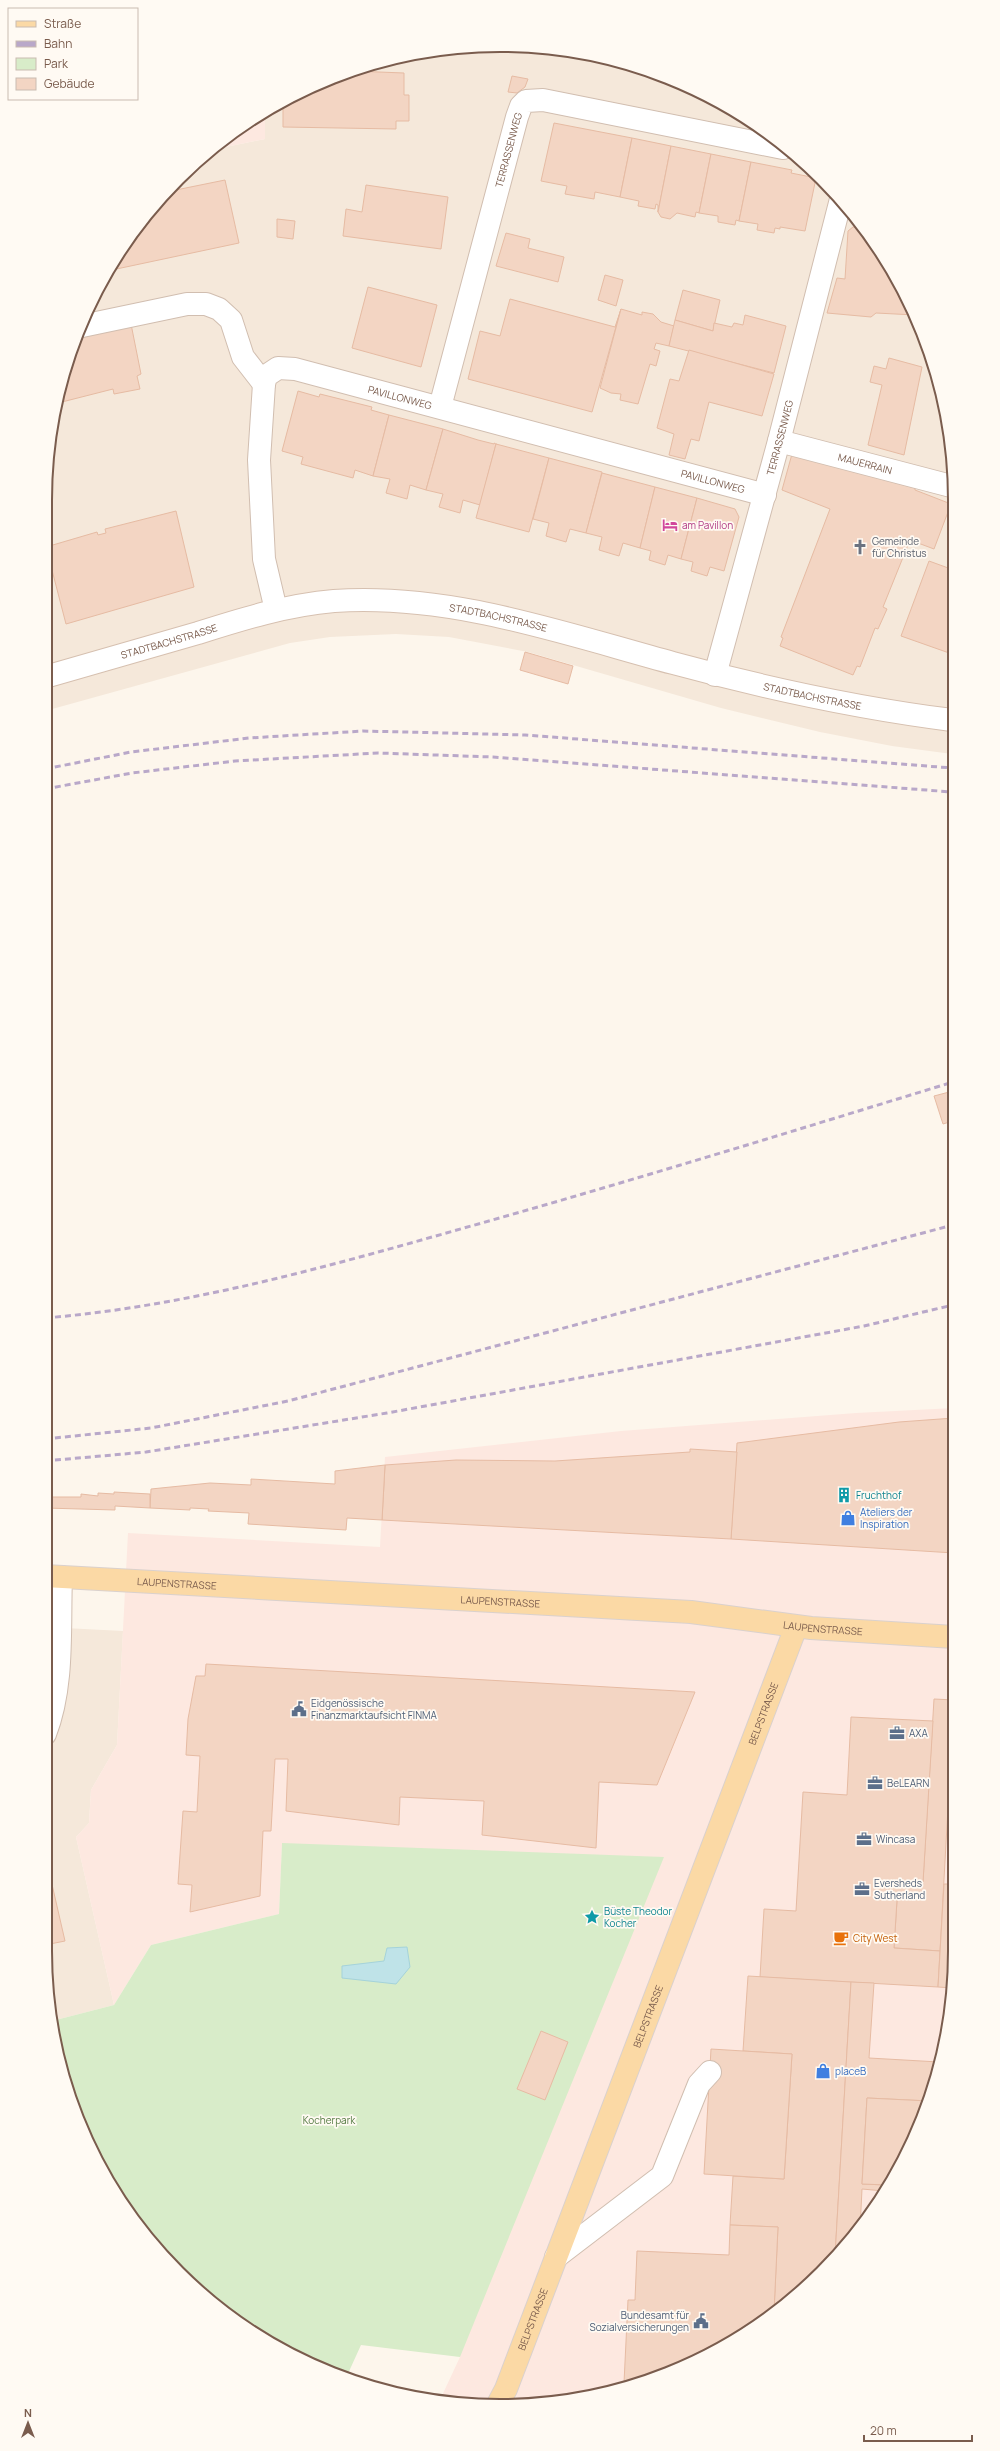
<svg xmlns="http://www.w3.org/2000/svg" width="1000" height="2451" font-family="Manrope,sans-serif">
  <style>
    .residential { fill: #f5e8da }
    .commercial { fill: #fde8e0 }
    .green { fill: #d8ecc9 }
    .water { fill: #bfe3e8; stroke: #a5d3da }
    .building { fill: #f3d5c3; stroke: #e6bba3 }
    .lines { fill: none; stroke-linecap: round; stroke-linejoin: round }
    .lane-casing { stroke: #d1beb0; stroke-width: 24 }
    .street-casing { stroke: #d1beb0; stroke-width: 24 }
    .secondary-casing { stroke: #d6c0b0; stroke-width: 24 }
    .primary-casing { stroke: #dad1cd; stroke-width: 24 }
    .lane { stroke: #fff; stroke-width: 22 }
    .street { stroke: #fff; stroke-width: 22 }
    .secondary { stroke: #fff; stroke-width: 22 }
    .primary { stroke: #fbd9a5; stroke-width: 22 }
    .rail { stroke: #b9a8c9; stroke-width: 3; stroke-dasharray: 6 4; stroke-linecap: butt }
    .labels { text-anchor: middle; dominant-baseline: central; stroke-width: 3.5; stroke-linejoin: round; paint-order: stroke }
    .street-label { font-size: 10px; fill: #7a5c4d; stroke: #fffaf3 }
    .hotel-label { font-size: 10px; fill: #b23c85; stroke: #fffaf3; text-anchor: start }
    .worship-label { font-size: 10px; fill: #5b616d; stroke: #fffaf3; text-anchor: start }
    .culture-label { font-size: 10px; fill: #0d838f; stroke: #fffaf3; text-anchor: start }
    .shop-label { font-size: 10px; fill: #366cbe; stroke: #fffaf3; text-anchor: start }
    .service-label { font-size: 10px; fill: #4e5e75; stroke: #fffaf3; text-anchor: start }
    .food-label { font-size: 10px; fill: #c56008; stroke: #fffaf3; text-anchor: start }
    .park-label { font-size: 10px; fill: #537a41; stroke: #fffaf3 }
    .rim { fill: none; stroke: #7a5c4d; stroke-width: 2 }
  </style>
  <rect width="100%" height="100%" fill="#fdf6ec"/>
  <g class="residential">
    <polygon points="470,46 559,49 646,69 753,122 842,200 908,299 931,354 951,440 952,754 892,746 820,732 721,708 528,652 449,637 396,634 330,637 290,643 45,711 45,500 49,440 69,354 106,273 158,200 211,150 265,139 265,113 299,92 382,61"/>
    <polygon points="45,1627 123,1631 117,1745 91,1790 89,1823 76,1837 114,2005 52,2021 45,1951"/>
  </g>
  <g class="commercial">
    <polygon points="265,113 265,139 211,150 223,139"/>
    <polygon points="954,1408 955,1951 951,2011 931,2097 908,2152 861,2228 800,2293 728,2345 646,2382 589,2397 500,2406 439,2402 460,2357 282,1843 279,1914 151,1945 114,2005 76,1837 89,1823 91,1790 117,1745 128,1533 380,1547 385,1457 621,1431 856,1413"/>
  </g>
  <polygon class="green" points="282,1843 664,1857 460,2357 361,2345 346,2378 273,2345 223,2312 158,2251 106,2179 69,2097 54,2040 52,2021 114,2005 151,1945 279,1914"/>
  <polygon class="water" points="407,1947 410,1967 396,1984 342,1978 342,1966 384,1961 387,1948"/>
  <g class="building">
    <polygon points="354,71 404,73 404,95 409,95 409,121 396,121 396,129 283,127 283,102 299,92"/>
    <polygon points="512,76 528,79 525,87 517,93 508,92"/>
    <polygon points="554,123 632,138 620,197 595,192 594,199 565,194 567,186 541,181"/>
    <polygon points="632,138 671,146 658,212 658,205 656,204 655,209 638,206 639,201 620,197"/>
    <polygon points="671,146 711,154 699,213 696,212 695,217 677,213 670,219 661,217 658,212"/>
    <polygon points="711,154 751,162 739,221 736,220 735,225 718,222 718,216 699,213"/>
    <polygon points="751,162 792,170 791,173 816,178 805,231 780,227 780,229 775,228 774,233 757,230 758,224 739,221"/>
    <polygon points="225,180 239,243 107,271 158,200 166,192"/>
    <polygon points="366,185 448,197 441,249 343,236 346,209 362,212"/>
    <polygon points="277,219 295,221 293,239 277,237"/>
    <polygon points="853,227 860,228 908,299 915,315 876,313 871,317 827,313 837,278 845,279 848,231"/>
    <polygon points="506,233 530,239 528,248 564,257 558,282 496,266"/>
    <polygon points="605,275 623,280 616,306 598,300"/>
    <polygon points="368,287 437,305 421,367 352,348"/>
    <polygon points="683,290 720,300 713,331 675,320"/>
    <polygon points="510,299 615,327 621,309 592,412 468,379 480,331 500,336"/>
    <polygon points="621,309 642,315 642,312 653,314 661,322 674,326 669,346 656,343 654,349 660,351 656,366 650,364 638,404 620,400 621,394 611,393 600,388"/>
    <polygon points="745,315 786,326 774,373 669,346 675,320 713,331 714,323 732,327 734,323 743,325"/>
    <polygon points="131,324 141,374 137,376 140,389 114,394 113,389 58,403 69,354 78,334"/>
    <polygon points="689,350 774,374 762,416 709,402 699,441 691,439 685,459 669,455 674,434 657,428 670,379 679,381"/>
    <polygon points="889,358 922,367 904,455 868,445 882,385 870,382 874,366 886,369"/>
    <polygon points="298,391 319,397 320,394 372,407 371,410 389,415 373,476 355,470 353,478 301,464 303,457 282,451"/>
    <polygon points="389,415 443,429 426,490 410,485 407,499 386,493 390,479 373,476"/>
    <polygon points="443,429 478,440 494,444 494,443 498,445 496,444 480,505 463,500 460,513 439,507 443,494 426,490"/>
    <polygon points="496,444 549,458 529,532 476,518"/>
    <polygon points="792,454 915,488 915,490 951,504 934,549 910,540 883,607 887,609 878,629 875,628 860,667 857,666 853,675 780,646 783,638 781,637 830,509 782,490"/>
    <polygon points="549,458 602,472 586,533 570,529 566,542 546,536 549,523 533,519"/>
    <polygon points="602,473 655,487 640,548 623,543 619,556 599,550 602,537 586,533"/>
    <polygon points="655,487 697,498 681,559 668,555 665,565 649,560 651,551 640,548"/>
    <polygon points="697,498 735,509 739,517 724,571 710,567 707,576 691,571 693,562 681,559"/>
    <polygon points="176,511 194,587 66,624 46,547 97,532 98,535 106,533 105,529"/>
    <polygon points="929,561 951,569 952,654 901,636"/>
    <polygon points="525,652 573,666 568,684 520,670"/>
    <polygon points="953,1091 953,1121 943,1124 934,1096"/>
    <polygon points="954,1418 954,1553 731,1539 737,1443 899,1422"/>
    <polygon points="690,1449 737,1452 731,1539 382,1520 385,1465 456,1460 555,1461 690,1452"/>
    <polygon points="385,1465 382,1520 347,1518 346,1530 248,1524 249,1513 208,1511 209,1509 190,1508 190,1510 150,1508 151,1489 210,1483 251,1485 251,1479 335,1484 335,1471"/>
    <polygon points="114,1492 150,1494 150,1508 115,1506 115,1510 45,1508 45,1500 48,1500 48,1497 81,1497 81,1494 98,1496 98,1493 114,1494"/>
    <polygon points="206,1664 452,1678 695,1692 657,1785 599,1782 596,1848 482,1835 484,1801 400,1797 399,1825 286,1811 288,1759 275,1759 271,1831 263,1831 260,1896 190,1912 192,1885 178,1884 183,1811 197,1812 200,1756 186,1755 188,1719 196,1676 205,1676"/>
    <polygon points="934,1699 954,1700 940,1951 894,1948 897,1900 891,1900 892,1880 923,1882"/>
    <polygon points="954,1713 955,1810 948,1810"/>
    <polygon points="851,1717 933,1721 923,1882 892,1880 891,1900 897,1900 894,1948 940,1951 938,1987 760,1977 764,1909 796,1911 803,1792 847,1795"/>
    <polygon points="48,1867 65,1941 45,1945 45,1868"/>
    <polygon points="944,1884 955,1884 953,1988 938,1987"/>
    <polygon points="748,1976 851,1982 835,2256 800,2293 774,2311 778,2227 730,2225 733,2176 784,2179 792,2054 743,2051"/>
    <polygon points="851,1982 874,1983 869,2058 939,2062 929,2101 867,2098 862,2184 887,2185 884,2191 862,2189 860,2229 835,2256"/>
    <polygon points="541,2031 568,2042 545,2100 517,2089"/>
    <polygon points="711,2049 792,2054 784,2179 704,2174"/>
    <polygon points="867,2098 929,2101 908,2152 887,2185 862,2184"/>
    <polygon points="730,2225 778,2227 774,2312 728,2345 646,2382 624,2383 628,2300 635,2300 637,2251 729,2255"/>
  </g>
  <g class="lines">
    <g class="lane-casing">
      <g id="lane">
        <polyline points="82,326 187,304 206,304 219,309 231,320 243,357 264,384"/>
        <polyline points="556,2257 662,2176 699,2084 710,2072"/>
      </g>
    </g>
    <g class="street-casing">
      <g id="street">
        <path id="s1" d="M440,407L517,117L521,106L526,101L543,100L783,148"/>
        <path id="s2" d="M779,441L951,486"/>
        <path id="s3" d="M276,610L264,559L259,460L264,384L266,376L278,368L295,369L765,495"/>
        <path id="s4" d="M715,675L779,441L841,199"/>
        <path d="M45,1734C64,1686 59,1628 61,1577"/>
      </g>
    </g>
    <g class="secondary-casing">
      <g id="secondary">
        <path id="s5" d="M45,677C96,662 147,648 198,633C242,619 287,605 334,601C450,593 562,633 673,663C765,688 857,708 952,720"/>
      </g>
    </g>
    <g class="primary-casing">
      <g id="primary">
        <path id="s6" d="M45,1576L691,1612L811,1628L954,1637"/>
        <path id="s7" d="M497,2406L506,2389L796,1627"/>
      </g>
    </g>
    <use href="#lane" class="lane"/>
    <use href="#street" class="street"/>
    <use href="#secondary" class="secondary"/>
    <use href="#primary" class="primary"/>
    <g class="rail">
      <polyline points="45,769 131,752 249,738 363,731 525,735 952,768"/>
      <polyline points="45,789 132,773 235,761 378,753 493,757 952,792"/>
      <path d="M45,1318C189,1306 326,1267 464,1228C628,1182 790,1132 953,1082"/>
      <polyline points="45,1439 151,1428 288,1401 953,1225"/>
      <polyline points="45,1461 146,1452 387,1413 864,1326 953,1305"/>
    </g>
  </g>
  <defs>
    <g id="hotel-bare" transform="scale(1.2)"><path d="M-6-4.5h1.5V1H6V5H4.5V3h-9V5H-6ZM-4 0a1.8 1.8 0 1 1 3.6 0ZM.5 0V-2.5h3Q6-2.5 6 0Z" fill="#d1479c" stroke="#fffaf3" stroke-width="2.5" paint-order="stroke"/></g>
    <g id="church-bare" transform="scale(1.2)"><path d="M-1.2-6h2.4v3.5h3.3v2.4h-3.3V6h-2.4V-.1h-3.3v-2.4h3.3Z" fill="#6b7280" stroke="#fffaf3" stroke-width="2.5" paint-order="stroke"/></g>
    <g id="building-bare" transform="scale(1.2)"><path d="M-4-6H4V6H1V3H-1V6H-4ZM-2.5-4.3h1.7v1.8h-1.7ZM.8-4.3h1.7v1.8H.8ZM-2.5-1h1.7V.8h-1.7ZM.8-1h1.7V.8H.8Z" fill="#0f9aa8" stroke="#fffaf3" stroke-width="2.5" paint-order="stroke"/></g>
    <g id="shop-bare" transform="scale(1.2)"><path d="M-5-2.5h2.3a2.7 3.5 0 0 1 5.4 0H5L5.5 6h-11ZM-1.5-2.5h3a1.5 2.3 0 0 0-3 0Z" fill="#3f7fe0" stroke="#fffaf3" stroke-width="2.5" paint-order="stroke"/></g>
    <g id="civic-bare" transform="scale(1.2)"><path d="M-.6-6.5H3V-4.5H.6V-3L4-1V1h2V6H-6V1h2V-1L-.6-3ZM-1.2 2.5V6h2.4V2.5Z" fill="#5c6f8a" stroke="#fffaf3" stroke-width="2.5" paint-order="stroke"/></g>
    <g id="office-bare" transform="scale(1.2)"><path d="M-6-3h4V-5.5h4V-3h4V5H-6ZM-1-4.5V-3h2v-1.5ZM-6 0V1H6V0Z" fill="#5c6f8a" stroke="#fffaf3" stroke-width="2.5" paint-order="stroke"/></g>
    <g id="sight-bare" transform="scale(1.2)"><path d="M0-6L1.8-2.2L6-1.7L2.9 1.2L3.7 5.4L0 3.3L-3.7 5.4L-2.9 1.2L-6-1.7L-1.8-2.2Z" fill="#0f9aa8" stroke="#fffaf3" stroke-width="2.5" paint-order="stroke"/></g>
    <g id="cafe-bare" transform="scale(1.2)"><path d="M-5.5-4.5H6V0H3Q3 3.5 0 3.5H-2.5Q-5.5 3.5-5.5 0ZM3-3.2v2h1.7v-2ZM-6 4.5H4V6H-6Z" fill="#e8710a" stroke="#fffaf3" stroke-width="2.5" paint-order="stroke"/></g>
  </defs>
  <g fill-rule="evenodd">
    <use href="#hotel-bare" x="670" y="525"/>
    <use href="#church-bare" x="860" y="547"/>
    <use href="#building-bare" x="844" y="1495"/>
    <use href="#shop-bare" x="848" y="1518"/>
    <use href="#civic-bare" x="299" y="1709"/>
    <use href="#office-bare" x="897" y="1733"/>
    <use href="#office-bare" x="875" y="1783"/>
    <use href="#office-bare" x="864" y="1839"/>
    <use href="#office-bare" x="862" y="1889"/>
    <use href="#sight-bare" x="592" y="1917"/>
    <use href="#cafe-bare" x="841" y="1938"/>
    <use href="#shop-bare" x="823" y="2071"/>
    <use href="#civic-bare" x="701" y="2321"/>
  </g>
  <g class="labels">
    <g class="street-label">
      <text stroke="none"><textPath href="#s1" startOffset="266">TERRASSENWEG</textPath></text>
      <text stroke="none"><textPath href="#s3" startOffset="376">PAVILLONWEG</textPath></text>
      <text stroke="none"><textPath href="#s4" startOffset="246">TERRASSENWEG</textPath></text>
      <text stroke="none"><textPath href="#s2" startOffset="89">MAUERRAIN</textPath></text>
      <text stroke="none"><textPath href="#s3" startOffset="700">PAVILLONWEG</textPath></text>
      <text stroke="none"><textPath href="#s5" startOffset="465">STADTBACHSTRASSE</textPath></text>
      <text stroke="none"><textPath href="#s5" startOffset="129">STADTBACHSTRASSE</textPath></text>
      <text stroke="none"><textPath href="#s5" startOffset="789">STADTBACHSTRASSE</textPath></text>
      <text stroke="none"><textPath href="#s6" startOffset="132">LAUPENSTRASSE</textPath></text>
      <text stroke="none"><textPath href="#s6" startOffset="456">LAUPENSTRASSE</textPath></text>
      <text stroke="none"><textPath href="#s6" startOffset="780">LAUPENSTRASSE</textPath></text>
      <text stroke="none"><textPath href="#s7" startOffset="742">BELPSTRASSE</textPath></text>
      <text stroke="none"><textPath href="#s7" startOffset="418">BELPSTRASSE</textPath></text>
      <text stroke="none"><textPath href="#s7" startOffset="94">BELPSTRASSE</textPath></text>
    </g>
    <g class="hotel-label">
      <text x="682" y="525">am Pavillon</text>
    </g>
    <g class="worship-label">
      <text x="872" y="541">Gemeinde<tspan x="872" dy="12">für Christus</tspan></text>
    </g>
    <g class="culture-label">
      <text x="856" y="1495">Fruchthof</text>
      <text x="604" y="1911">Büste Theodor<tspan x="604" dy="12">Kocher</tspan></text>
    </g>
    <g class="shop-label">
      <text x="860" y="1512">Ateliers der<tspan x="860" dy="12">Inspiration</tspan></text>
      <text x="835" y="2071">placeB</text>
    </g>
    <g class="service-label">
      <text x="311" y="1703">Eidgenössische<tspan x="311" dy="12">Finanzmarktaufsicht FINMA</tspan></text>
      <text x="909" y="1733">AXA</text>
      <text x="887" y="1783">BeLEARN</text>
      <text x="876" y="1839">Wincasa</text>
      <text x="874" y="1883">Eversheds<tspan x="874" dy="12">Sutherland</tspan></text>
      <text x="689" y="2315" text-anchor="end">Bundesamt für<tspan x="689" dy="12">Sozialversicherungen</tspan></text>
    </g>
    <g class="food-label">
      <text x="853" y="1938">City West</text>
    </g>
    <g class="park-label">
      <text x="329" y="2120">Kocherpark</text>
    </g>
  </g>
  <path d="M0 0H1000V2451H0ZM500 52H500A448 448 0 0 1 948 500V1951A448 448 0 0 1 500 2399H500A448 448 0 0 1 52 1951V500A448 448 0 0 1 500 52Z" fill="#fffaf3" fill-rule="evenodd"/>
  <path class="rim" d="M500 52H500A448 448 0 0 1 948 500V1951A448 448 0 0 1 500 2399H500A448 448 0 0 1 52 1951V500A448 448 0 0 1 500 52Z"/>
  <rect x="8" y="8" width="130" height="92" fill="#fffaf3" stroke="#cabbb1"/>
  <rect x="16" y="21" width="20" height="6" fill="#fbd9a5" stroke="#cabbb1"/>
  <text x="44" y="28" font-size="12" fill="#7a5c4d">Straße</text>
  <rect x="16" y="41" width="20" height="6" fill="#b9a8c9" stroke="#cabbb1"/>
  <text x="44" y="48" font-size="12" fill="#7a5c4d">Bahn</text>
  <rect x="16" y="58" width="20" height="12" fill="#d8ecc9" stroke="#cabbb1"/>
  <text x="44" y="68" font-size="12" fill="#7a5c4d">Park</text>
  <rect x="16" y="78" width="20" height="12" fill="#f3d5c3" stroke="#cabbb1"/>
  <text x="44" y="88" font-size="12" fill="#7a5c4d">Gebäude</text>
  <g transform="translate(28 2423)" stroke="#fffaf3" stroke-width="3" paint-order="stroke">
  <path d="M0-3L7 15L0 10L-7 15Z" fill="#7a5c4d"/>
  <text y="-6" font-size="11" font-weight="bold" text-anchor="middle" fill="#7a5c4d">N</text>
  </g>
  <path d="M864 2435v6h108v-6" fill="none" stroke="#7a5c4d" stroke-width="2"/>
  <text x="870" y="2435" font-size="12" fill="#7a5c4d" stroke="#fffaf3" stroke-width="3" paint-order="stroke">20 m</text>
</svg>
